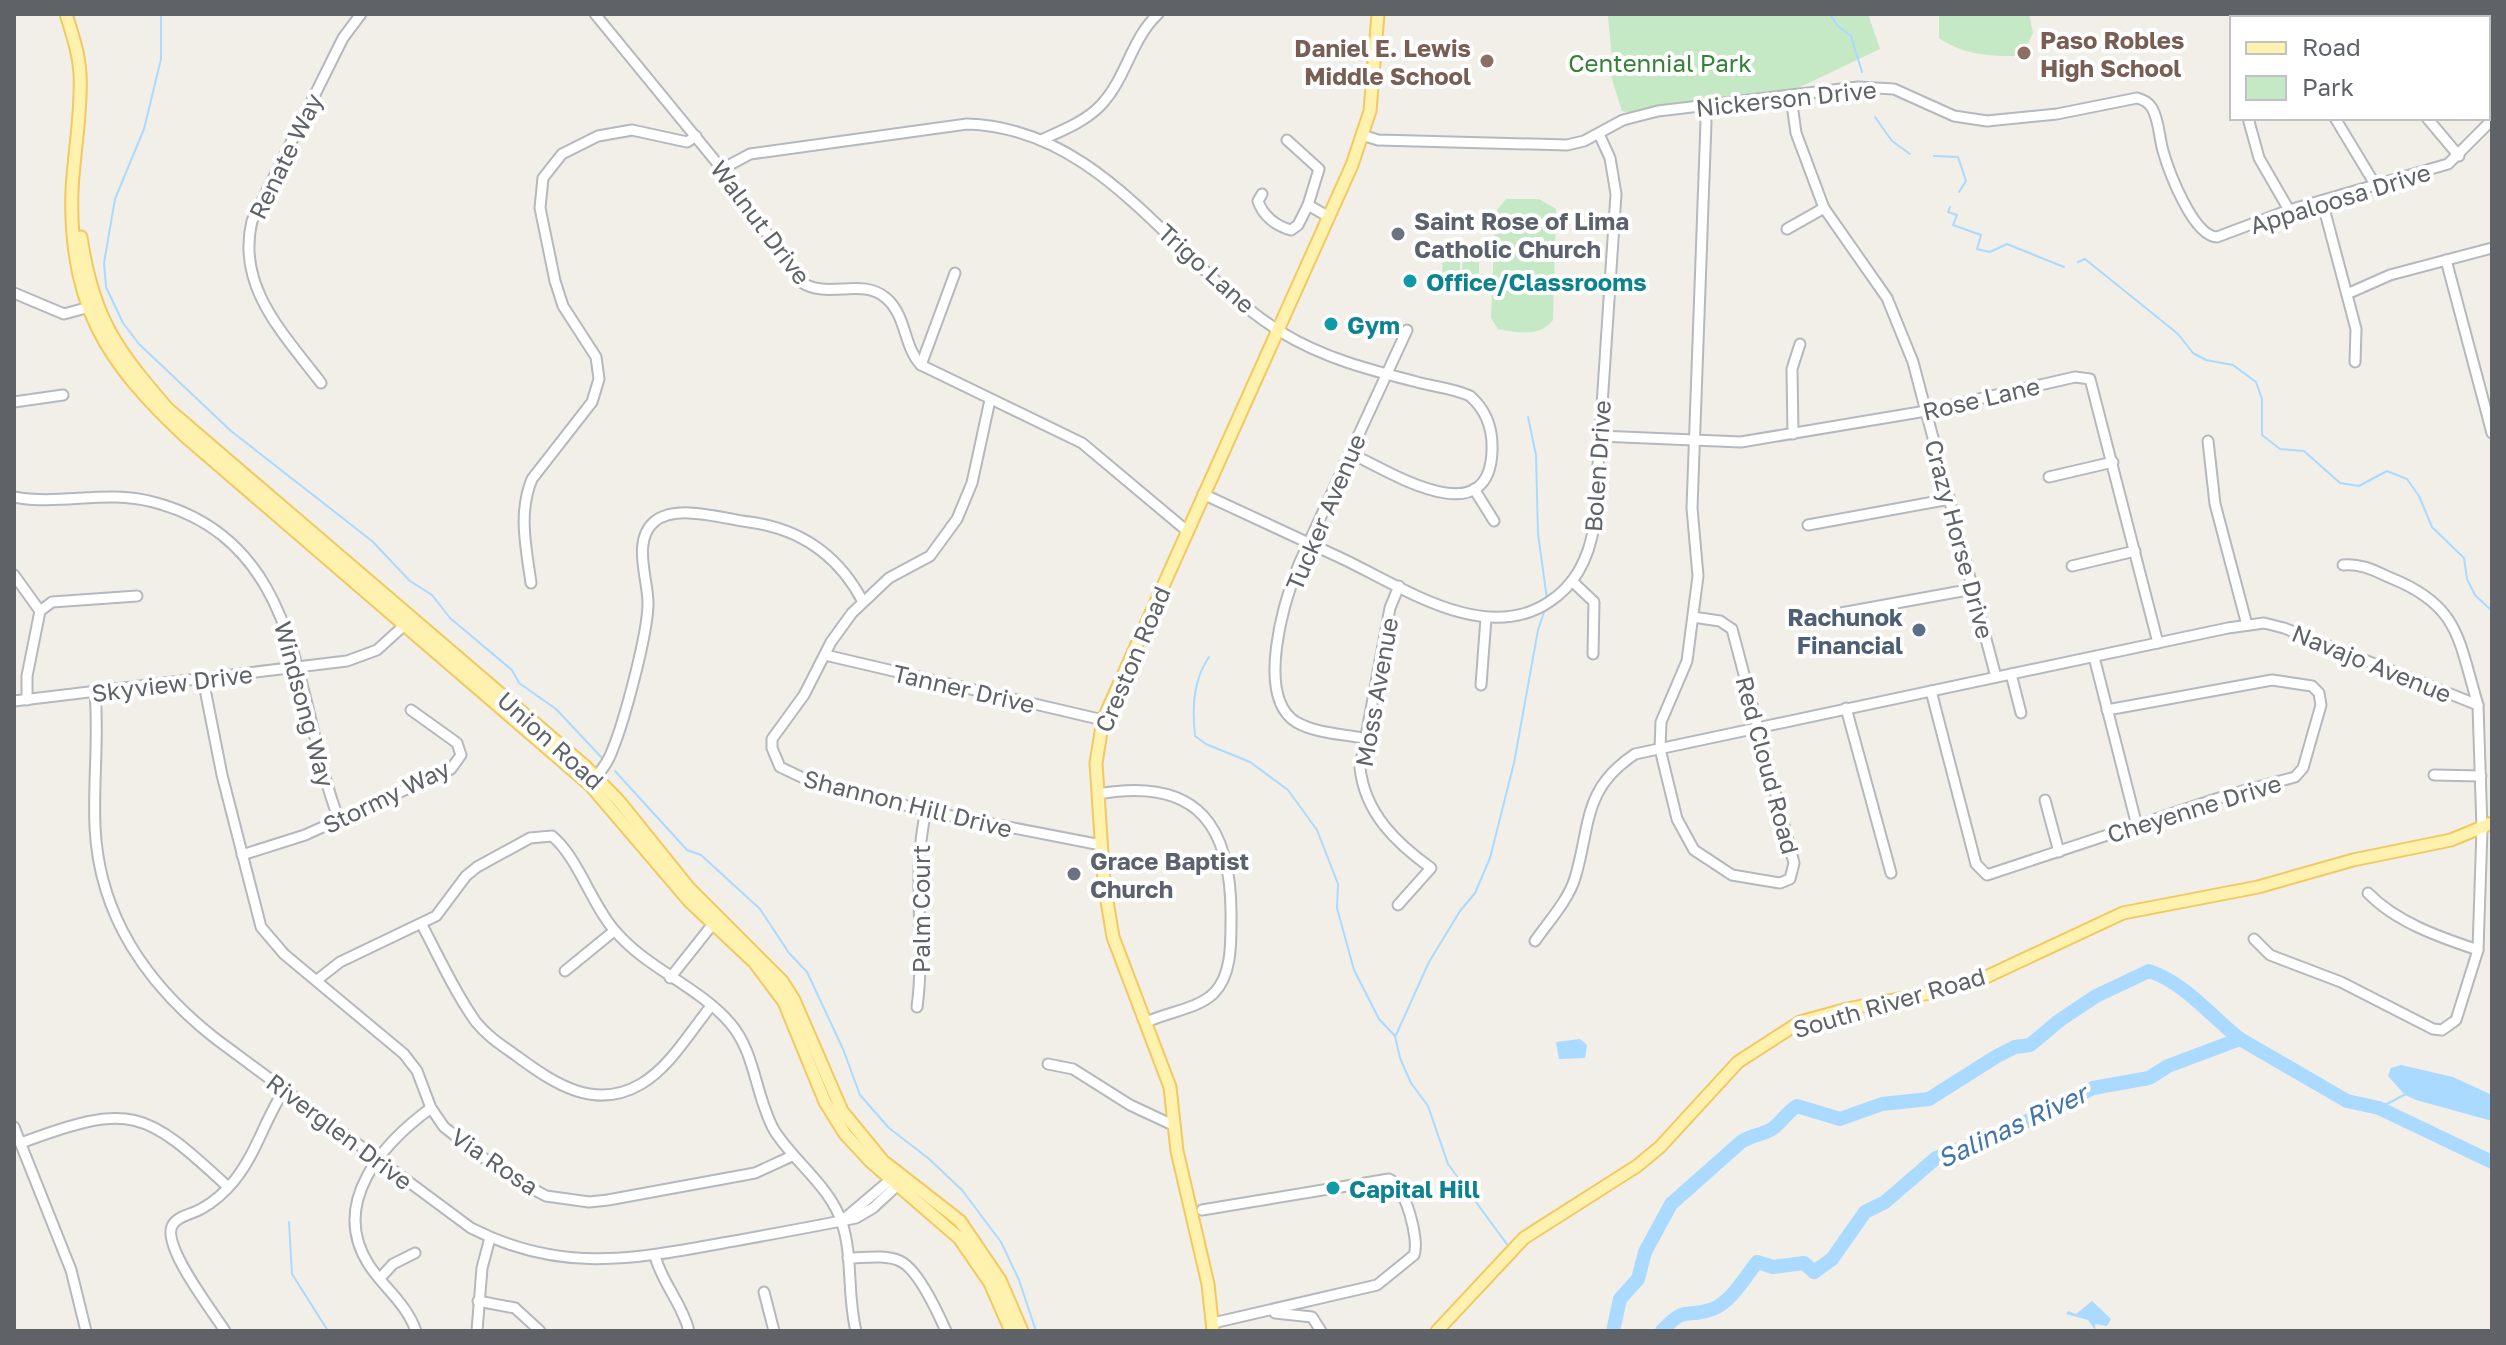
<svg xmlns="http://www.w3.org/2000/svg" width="2506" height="1345" font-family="'Golos Text',sans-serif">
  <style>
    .green { fill: #c5e8c5 }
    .water { fill: #aadaff }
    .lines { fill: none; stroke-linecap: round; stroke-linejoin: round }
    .stream { stroke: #aadaff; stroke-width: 2 }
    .river { stroke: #aadaff; stroke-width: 14 }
    .minor-casing { stroke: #b5b8bc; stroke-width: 13 }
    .major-casing { stroke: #f2c960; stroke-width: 15 }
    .minor { stroke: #fff; stroke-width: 9 }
    .major { stroke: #fff2af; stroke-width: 11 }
    .education-dot { fill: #8d6e63; stroke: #fff; stroke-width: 3 }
    .worship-dot { fill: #6b7280; stroke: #fff; stroke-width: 3 }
    .culture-dot { fill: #0f9aa8; stroke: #fff; stroke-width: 3 }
    .service-dot { fill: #5c6f8a; stroke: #fff; stroke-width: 3 }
    .labels { text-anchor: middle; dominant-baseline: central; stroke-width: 8; stroke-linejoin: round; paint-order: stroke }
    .education-label { font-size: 24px; font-weight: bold; fill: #785e54; stroke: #fff; text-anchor: start }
    .park-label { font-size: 24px; fill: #348238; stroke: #fff }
    .street-label { font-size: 24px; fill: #5f6368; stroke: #fff }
    .worship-label { font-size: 24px; font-weight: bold; fill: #5b616d; stroke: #fff; text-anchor: start }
    .culture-label { font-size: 24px; font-weight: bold; fill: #0d838f; stroke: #fff; text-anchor: start }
    .service-label { font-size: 24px; font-weight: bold; fill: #4e5e75; stroke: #fff; text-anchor: end }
    .water-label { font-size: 26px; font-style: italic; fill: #4174aa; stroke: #fff }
  </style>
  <rect width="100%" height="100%" fill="#f1efe8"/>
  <g class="green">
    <polygon points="1584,14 1868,14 1880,49 1775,99 1638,115 1622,111 1606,61 1612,59 1608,16"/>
    <path d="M1939,14H2029L2033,33L2022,56C1990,56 1966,56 1939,38Z"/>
    <path d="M1506,199H1539L1556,209L1553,320C1540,337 1517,333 1498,329L1491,318L1495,221L1497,210Z"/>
    <polygon points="1463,248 1479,249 1479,278 1462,277"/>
    <polygon points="1443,252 1460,253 1460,277 1442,276"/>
  </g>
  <g class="water">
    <polygon points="1580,1039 1587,1045 1585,1058 1559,1059 1556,1042"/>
    <polygon points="2401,1065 2453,1077 2492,1095 2492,1121 2416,1100 2405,1095 2388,1076 2391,1068"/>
    <polygon points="2092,1301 2111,1319 2107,1326 2095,1324 2096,1331 2088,1320 2066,1314 2068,1311 2076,1314"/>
  </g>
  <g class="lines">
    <g class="stream">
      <polyline points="161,14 161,59 144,129 115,199 104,263 106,287 123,323 139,344 231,431 372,541 410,581 432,595 450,618 512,670 519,683 556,709 602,758"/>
      <polyline points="1830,14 1837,25 1851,36 1862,72"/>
      <polyline points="1875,117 1892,141 1910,154"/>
      <polyline points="1934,156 1958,157 1966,181 1959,192"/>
      <polyline points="1950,207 1948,212 1957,215 1953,225 1981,235 1977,249 1990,252 2007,244 2064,267"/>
      <polyline points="2078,262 2085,259 2178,334 2193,353 2206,360 2233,365 2256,382 2262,399 2262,435 2280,449 2304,451 2340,483 2359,486 2387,471 2407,479 2419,496 2432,527 2464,558 2467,579 2475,595 2492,611"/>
      <polyline points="1528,417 1536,455 1538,534 1547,599"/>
      <path d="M1209,657C1193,680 1192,708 1195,736L1206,744L1250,762L1288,790L1317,830L1338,884L1337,908L1354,970L1379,1019L1395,1036L1400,1058L1411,1083L1428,1106L1448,1164L1509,1247"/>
      <polyline points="615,771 687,850 701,855 760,909 789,953 807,972 843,1049 860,1095 889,1128 928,1158 962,1190 1001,1242 1019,1280 1036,1331"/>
      <polyline points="1396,1035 1429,962 1460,911 1475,893 1490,858 1514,763 1538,630 1545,609"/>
      <polyline points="2379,1108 2406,1094"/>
      <polyline points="289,1222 292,1274 328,1331"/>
    </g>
    <g class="river">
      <path d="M1613,1331L1620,1299L1638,1279L1645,1252L1671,1204L1741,1142C1751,1135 1762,1135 1772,1129C1781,1123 1787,1112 1797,1106L1840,1119L1882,1104L1929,1099L1997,1056L2015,1047L2030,1045L2060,1020L2096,996L2149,971C2187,984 2209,1015 2240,1039"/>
      <path d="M1662,1331C1686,1304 1686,1319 1713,1309C1731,1302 1746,1276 1757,1262L1773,1267L1804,1263L1814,1272L1832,1259L1865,1212L1885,1202L1936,1158L2011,1129L2093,1088L2149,1078L2168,1066L2240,1039L2347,1101L2379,1108L2492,1162"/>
    </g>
    <g class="minor-casing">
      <g id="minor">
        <path d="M595,14L722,169L801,282C828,300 862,277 886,298C907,316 903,346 921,365L1082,443L1187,531"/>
        <polyline points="2440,18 2457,14"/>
        <polyline points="2488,22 2492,33"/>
        <polyline points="1791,97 1796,133 1824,208 1887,298 1913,362 1996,677"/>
        <polyline points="2248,118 2259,158 2289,210"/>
        <polyline points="2335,118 2376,186"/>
        <polyline points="2427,118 2459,156"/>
        <path d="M1362,135L1378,140L1567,145L1584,141L1623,120L1658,111L1858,87L1894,89L1954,116L1987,121L2057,114L2137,98C2144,100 2148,102 2152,108C2159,120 2159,137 2163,151C2169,172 2193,236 2217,237L2289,210L2448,164L2492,120"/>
        <path d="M1041,140C1061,131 1085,122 1101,105C1126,79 1131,39 1158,14"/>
        <polyline points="1287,140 1319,169 1308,205 1329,217"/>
        <path d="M722,169L750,154L967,124C1105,128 1175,266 1281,332C1323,358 1370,370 1417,382C1435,387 1453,388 1470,396C1486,410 1493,429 1492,451C1489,536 1388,471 1350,453"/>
        <path d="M1262,194L1258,201C1263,216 1276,226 1291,230L1298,225L1308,205"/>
        <polyline points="2322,201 2356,329 2355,362"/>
        <polyline points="1787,229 1824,208"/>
        <polyline points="2446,260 2492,433"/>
        <polyline points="14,293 64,314 93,306"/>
        <polyline points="2347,294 2390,275 2492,248"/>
        <polyline points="921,365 955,273"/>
        <path d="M321,383C284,334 236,287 252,221L343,38L361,14"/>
        <polyline points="990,400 972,483 957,519 930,556 889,578 852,613 831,642 804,695 772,739 772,748 780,767 801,777 926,811 1101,845"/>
        <polyline points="14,402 63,395"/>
        <polyline points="1793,434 1792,369 1800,344"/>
        <polyline points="1599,436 1741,442 1926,411 2075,377 2090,379 2158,643"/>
        <polyline points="2208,441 2215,504 2247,625"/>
        <polyline points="2049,477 2113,462"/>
        <polyline points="1474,489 1494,521"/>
        <path d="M1203,494C1250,516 1296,537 1343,559C1402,587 1485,645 1549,602C1577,584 1589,557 1594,526L1616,194L1610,158L1599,134"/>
        <path d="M14,497C61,506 106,489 153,502C305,541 294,702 339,820"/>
        <polyline points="1808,525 1950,499"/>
        <path d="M2343,565C2361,563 2375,571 2391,578C2460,606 2458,639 2478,705"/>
        <polyline points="2072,566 2135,551"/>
        <polyline points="14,575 40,611"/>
        <polyline points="1572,581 1594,602 1593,654"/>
        <path d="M531,583C526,547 518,513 532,479L592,402L599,379L596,357L563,306L555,281L540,208L543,178L562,154L598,136L632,130L687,142L696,136"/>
        <polyline points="1830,615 1973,589"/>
        <polyline points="1693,617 1720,621 1732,629 1794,863 1790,879 1780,883 1732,875 1694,850 1677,819 1660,749 1661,722 1687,661 1698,576 1692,508 1706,122 1704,106"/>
        <polyline points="825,655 1103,720"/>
        <polyline points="2094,657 2137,826"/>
        <polyline points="2011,674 2021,713"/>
        <polyline points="203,679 222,775 261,927 284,954 404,1054 417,1071 431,1108 444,1127 503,1173 546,1196 589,1202 608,1200 755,1173 792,1156"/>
        <polyline points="1481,685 1486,618"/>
        <polyline points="1931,691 1976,864 1987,875 2228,795 2295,777 2303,768 2321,705 2319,693 2312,686 2272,680 2107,710"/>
        <path d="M95,692C99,737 93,781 95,827C99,916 148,986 216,1039L471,1228C559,1273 630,1260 723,1243C767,1235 812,1227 856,1218L873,1208L902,1181"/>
        <polyline points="27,700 27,676 40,611 52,602 137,596"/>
        <polyline points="14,701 347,661 377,650 409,621"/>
        <polyline points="1846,708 1891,873"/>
        <path d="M1363,738C1341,734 1315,733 1296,722C1255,696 1284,601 1299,564L1407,330"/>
        <polyline points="2434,775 2481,776"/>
        <path d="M592,782C600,772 608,763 612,751C624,722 648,634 648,603C648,579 632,541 654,522C676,503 724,519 749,522C802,529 839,556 863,602"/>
        <path d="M1098,794C1200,776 1233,828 1231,923C1231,946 1231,976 1214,993C1198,1009 1167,1012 1147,1022"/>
        <polyline points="2045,800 2059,852"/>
        <polyline points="242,855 305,835 451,769 461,755 457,743 411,710"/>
        <path d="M2368,893C2396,922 2439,937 2478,950"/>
        <path d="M1398,905L1431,868C1396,843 1365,813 1360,768L1390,608L1399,586"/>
        <path d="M422,925C439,957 455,993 476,1022C488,1037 503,1046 518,1057C555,1084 595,1111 641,1084C670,1067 690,1032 711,1006"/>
        <path d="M1535,941C1548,922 1568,901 1575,878C1591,825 1582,789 1635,754L2228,628L2264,623L2284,628L2478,705L2482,829L2478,950L2456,1020L2442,1030L2433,1029L2341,982L2270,955L2254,939"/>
        <polyline points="565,971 614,931"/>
        <polyline points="670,978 716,920"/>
        <path d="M317,980L340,962L436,916L466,876L477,867L530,838L552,836C578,857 592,906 616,932C648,969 699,987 730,1023C756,1053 755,1096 774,1130C794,1162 830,1186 842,1223C853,1256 847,1295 856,1331"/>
        <path d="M917,1007C926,942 911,876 926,811"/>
        <polyline points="1048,1064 1073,1069 1130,1105 1175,1126"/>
        <polyline points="14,1127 71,1270 86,1331"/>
        <path d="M21,1143C131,1102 144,1109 228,1187"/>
        <path d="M1202,1210L1389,1179C1405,1185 1420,1240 1414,1255L1377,1285L1213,1323"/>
        <polyline points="844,1219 896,1175"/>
        <path d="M655,1256C662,1283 682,1303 689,1331"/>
        <path d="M848,1258C863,1258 885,1254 900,1261C918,1269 938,1313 946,1331"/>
        <polyline points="381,1277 393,1264 415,1253"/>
        <polyline points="764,1292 774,1331"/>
        <polyline points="478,1301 515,1308 540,1331"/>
        <polyline points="1275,1313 1312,1317 1321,1331"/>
        <path d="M225,1331C214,1313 157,1241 174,1223C180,1215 193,1214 201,1209C214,1202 225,1192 234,1181C257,1153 265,1118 285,1089"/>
        <path d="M416,1331C406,1303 384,1288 369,1265C329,1203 383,1143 431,1108"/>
        <polyline points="477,1331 482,1268 490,1238"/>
      </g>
    </g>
    <g class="major-casing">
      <g id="major">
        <path d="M66,14C72,34 79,53 80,74C82,112 74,152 72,190C68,303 106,363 186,437L590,785L689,901L754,962L784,1002L825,1102L845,1134L870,1161L959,1238L990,1283L1011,1331"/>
        <path d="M81,237C93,318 116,349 168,409L586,767L619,801L689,888L782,981L794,1000L842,1111L883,1161L960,1221L1000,1280L1022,1331"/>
        <polyline points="1213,1331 1208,1284 1177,1151 1170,1087 1113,937 1104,883 1096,763 1103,720 1352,165 1370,111 1378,14"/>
        <polyline points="1437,1331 1524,1238 1637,1166 1660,1147 1738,1062 1800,1022 1847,1009 1950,989 1986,977 2123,913 2258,887 2353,860 2451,840 2492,823"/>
      </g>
    </g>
    <use href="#minor" class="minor"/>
    <use href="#major" class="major"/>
  </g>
  <g class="education-dot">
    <circle cx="2024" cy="53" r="8"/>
    <circle cx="1487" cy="61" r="8"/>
  </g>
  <g class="worship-dot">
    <circle cx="1398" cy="234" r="8"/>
    <circle cx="1074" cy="874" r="8"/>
  </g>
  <g class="culture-dot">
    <circle cx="1410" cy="281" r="8"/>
    <circle cx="1331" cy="324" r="8"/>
    <circle cx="1333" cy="1188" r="8"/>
  </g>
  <circle class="service-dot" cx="1919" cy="630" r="8"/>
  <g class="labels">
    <g class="education-label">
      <text x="2040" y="39">Paso Robles<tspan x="2040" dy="28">High School</tspan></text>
      <text x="1471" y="47" text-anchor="end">Daniel E. Lewis<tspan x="1471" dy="28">Middle School</tspan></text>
    </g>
    <g class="park-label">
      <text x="1660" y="62">Centennial Park</text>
    </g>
    <g class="street-label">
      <text transform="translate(1786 98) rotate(-6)">Nickerson Drive</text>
      <text transform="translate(285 156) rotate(-64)">Renate Way</text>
      <text transform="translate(2340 198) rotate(-17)">Appaloosa Drive</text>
      <text transform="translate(761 222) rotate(53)">Walnut Drive</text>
      <text transform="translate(1207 268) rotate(42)">Trigo Lane</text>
      <text transform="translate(1981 398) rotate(-13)">Rose Lane</text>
      <text transform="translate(1597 466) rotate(-86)">Bolen Drive</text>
      <text transform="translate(1325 512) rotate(-67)">Tucker Avenue</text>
      <text transform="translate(1960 539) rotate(75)">Crazy Horse Drive</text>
      <text transform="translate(1132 659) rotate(-67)">Creston Road</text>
      <text transform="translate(2372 663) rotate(22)">Navajo Avenue</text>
      <text transform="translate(172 683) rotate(-7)">Skyview Drive</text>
      <text transform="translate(964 688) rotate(13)">Tanner Drive</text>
      <text transform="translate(1376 692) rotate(-80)">Moss Avenue</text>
      <text transform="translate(305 704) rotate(75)">Windsong Way</text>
      <text transform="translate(551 740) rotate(42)">Union Road</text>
      <text transform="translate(1768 765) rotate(75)">Red Cloud Road</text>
      <text transform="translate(386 796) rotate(-26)">Stormy Way</text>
      <text transform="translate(908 803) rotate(14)">Shannon Hill Drive</text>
      <text transform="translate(2194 808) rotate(-17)">Cheyenne Drive</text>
      <text transform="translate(920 909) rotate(-90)">Palm Court</text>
      <text transform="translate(1889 1002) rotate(-16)">South River Road</text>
      <text transform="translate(340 1131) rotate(37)">Riverglen Drive</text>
      <text transform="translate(495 1161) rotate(34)">Via Rosa</text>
    </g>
    <g class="worship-label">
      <text x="1414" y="220">Saint Rose of Lima<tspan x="1414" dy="28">Catholic Church</tspan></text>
      <text x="1090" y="860">Grace Baptist<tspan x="1090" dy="28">Church</tspan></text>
    </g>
    <g class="culture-label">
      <text x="1426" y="281">Office/Classrooms</text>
      <text x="1347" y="324">Gym</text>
      <text x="1349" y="1188">Capital Hill</text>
    </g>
    <g class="service-label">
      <text x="1903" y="616">Rachunok<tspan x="1903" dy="28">Financial</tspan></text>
    </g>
    <g class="water-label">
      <text transform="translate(2012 1126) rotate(-25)">Salinas River</text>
    </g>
  </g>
  <rect width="2506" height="1345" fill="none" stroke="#5f6368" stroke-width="32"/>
  <rect x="2230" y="16" width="260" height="104" fill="#ffffff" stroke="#bfc1c3" stroke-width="2"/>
  <rect x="2246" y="42" width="40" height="12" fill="#fff2af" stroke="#bfc1c3" stroke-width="2"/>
  <text x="2302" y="56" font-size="24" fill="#5f6368">Road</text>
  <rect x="2246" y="76" width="40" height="24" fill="#c5e8c5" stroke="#bfc1c3" stroke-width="2"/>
  <text x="2302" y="96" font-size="24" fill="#5f6368">Park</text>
</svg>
